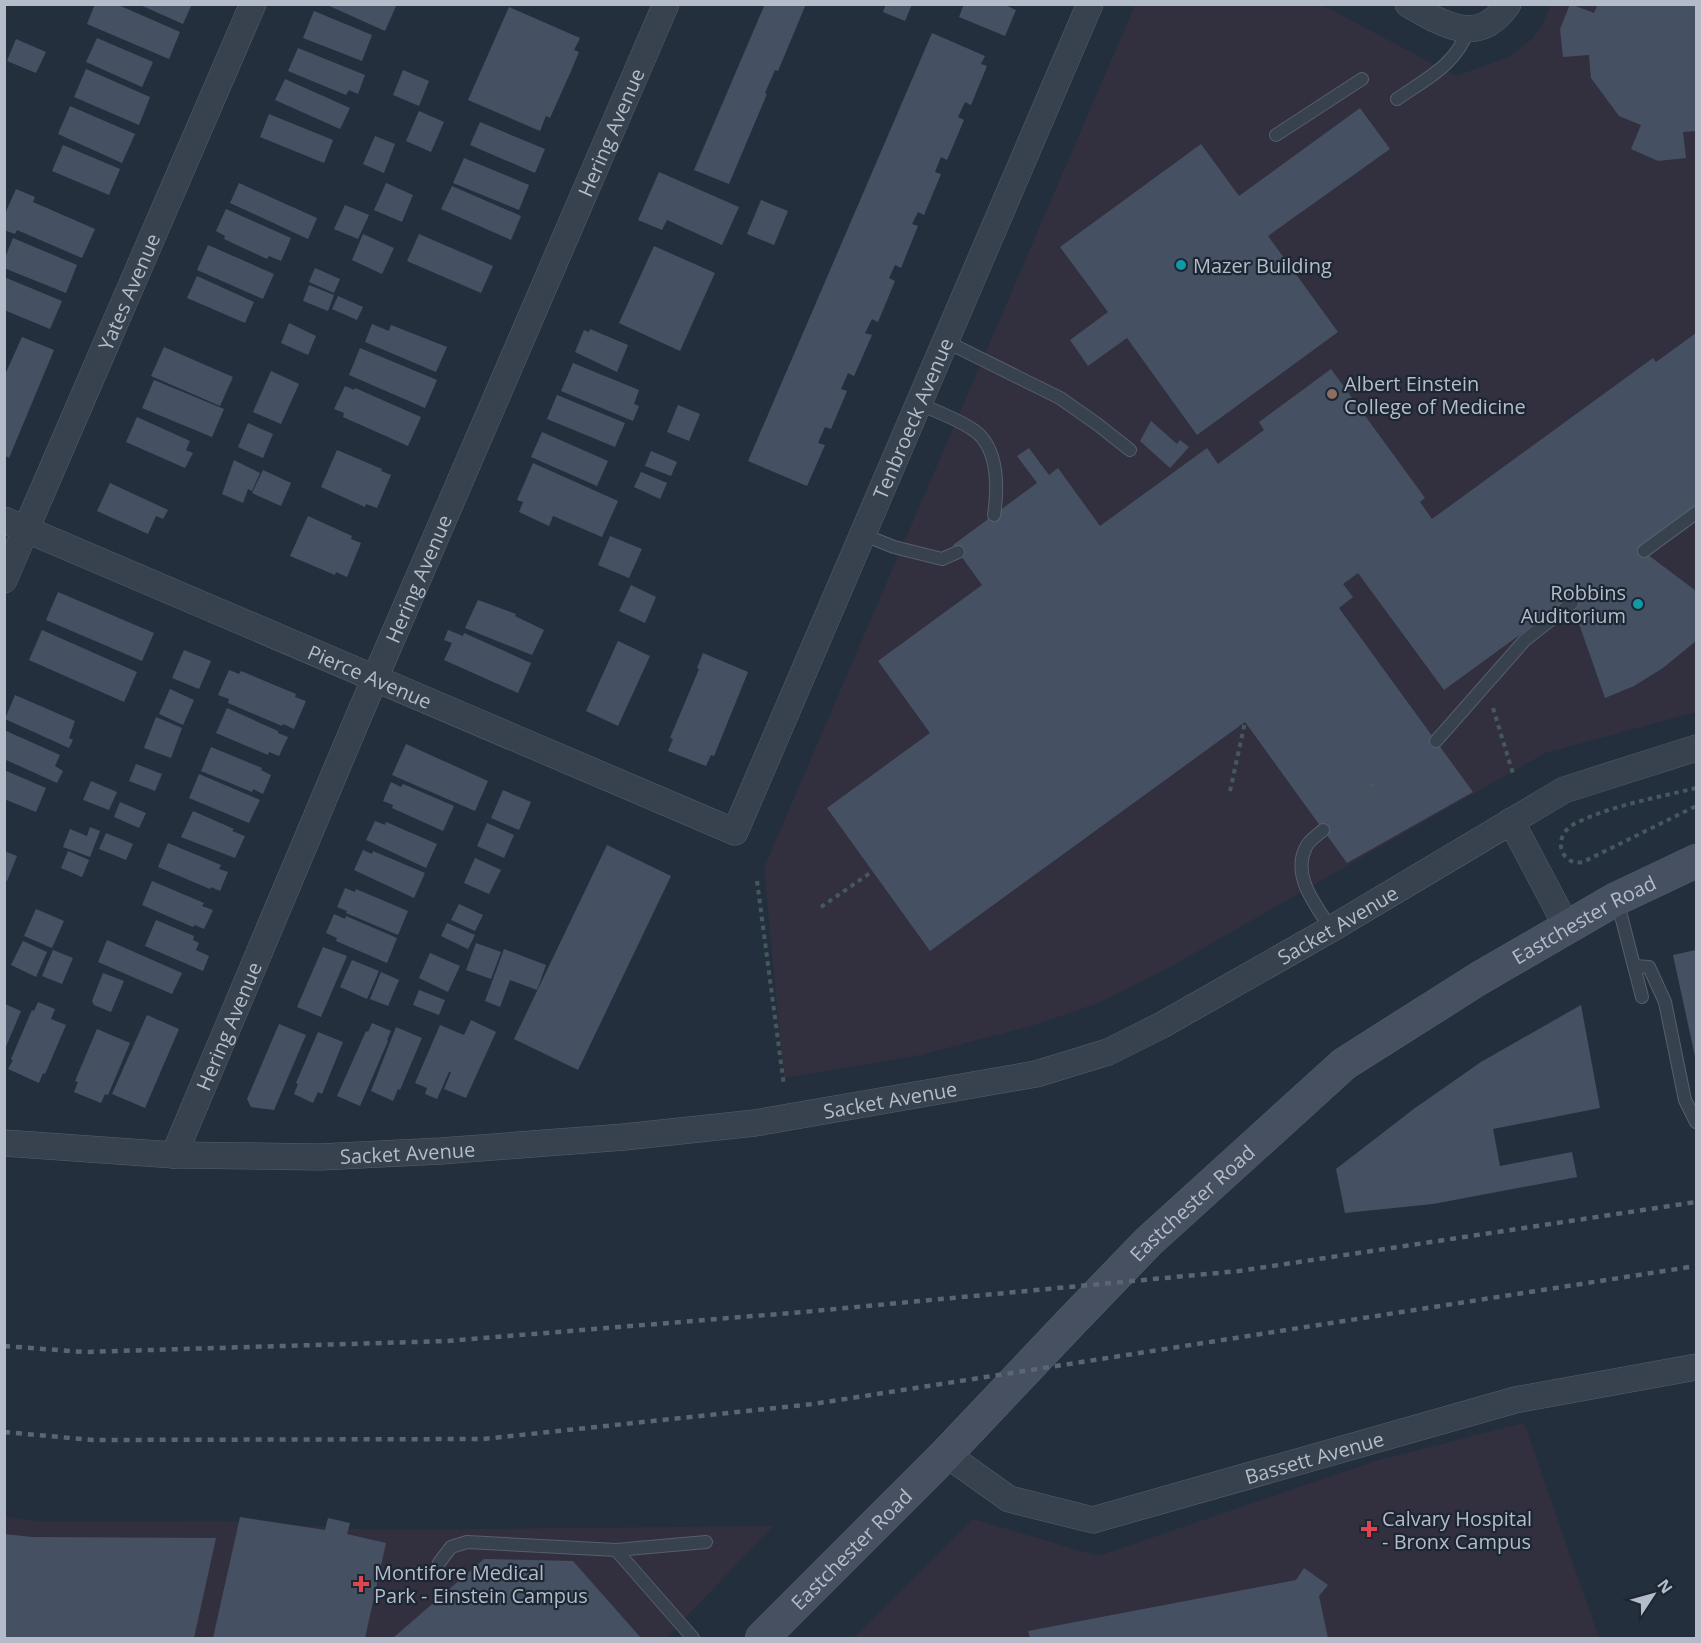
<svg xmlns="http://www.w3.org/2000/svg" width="1701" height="1643" font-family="'Open Sans',sans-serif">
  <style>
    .medical { fill: #32303f }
    .building { fill: #455162 }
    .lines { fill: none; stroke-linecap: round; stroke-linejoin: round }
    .service-casing { stroke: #565f6c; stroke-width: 14 }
    .minor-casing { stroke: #565f6c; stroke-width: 27 }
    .secondary-casing { stroke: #565f6c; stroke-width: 34 }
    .path { stroke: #44595c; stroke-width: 4; stroke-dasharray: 4.5 4.5; stroke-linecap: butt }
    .service { stroke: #38414e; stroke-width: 12 }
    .minor { stroke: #38414e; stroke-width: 26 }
    .secondary { stroke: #465061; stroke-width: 33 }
    .rail { stroke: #5a6575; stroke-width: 4.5; stroke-dasharray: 6 6; stroke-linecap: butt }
    .culture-dot { fill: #0f9aa8; stroke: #1d2633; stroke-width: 2 }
    .education-dot { fill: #8d6e63; stroke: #1d2633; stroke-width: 2 }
    .health-dot { fill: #e0444e; stroke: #1d2633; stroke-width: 2 }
    .labels { text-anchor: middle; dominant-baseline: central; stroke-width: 4.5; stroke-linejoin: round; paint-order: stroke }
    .street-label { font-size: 20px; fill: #b4bcc9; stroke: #1d2633 }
    .poi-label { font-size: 20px; fill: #b4bcc9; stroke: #1d2633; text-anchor: start }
  </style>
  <rect width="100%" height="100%" fill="#242f3e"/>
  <g class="medical">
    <polygon points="1135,5 1322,5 1456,76 1509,57 1533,38 1542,25 1551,5 1696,5 1696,712 1545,753 1168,968 1101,1002 1034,1025 920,1055 784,1078 764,868"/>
    <polygon points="1524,1423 1599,1638 854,1638 973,1519 1098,1556 1379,1460"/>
    <polygon points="5,1517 46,1522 220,1521 374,1530 773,1526 666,1638 5,1638"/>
  </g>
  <g class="building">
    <polygon points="95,4 116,4 180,32 169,59 87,24"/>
    <polygon points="138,4 192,4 183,24"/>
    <polygon points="325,4 397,4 385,31"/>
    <polygon points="765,4 806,4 778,71 775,70 765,93 767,94 729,184 694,170"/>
    <polygon points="886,4 912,4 905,21 883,12"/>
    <polygon points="964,4 1003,4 1016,10 1005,36 959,17"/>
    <polygon points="1570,4 1594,13 1598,4 1696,4 1696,131 1683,132 1686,158 1658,161 1631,149 1641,125 1619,116 1591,78 1589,55 1563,57 1560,29"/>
    <polygon points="509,7 580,38 574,50 579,52 571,71 550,118 546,116 540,131 468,100"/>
    <polygon points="314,11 372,35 362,61 303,38"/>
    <polygon points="932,33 985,56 981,64 987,66 971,105 965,102 958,117 964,120 947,160 941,157 935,172 941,174 924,215 918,212 912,224 918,226 901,268 895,265 889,278 895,281 878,322 872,319 865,333 872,335 854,376 848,373 841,389 847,391 831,429 825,427 818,443 825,445 807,486 748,461"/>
    <polygon points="97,38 153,62 142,87 86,62"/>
    <polygon points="16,39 46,52 36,73 7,61"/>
    <polygon points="298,48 365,75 358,94 349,90 346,95 288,71"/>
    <polygon points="86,69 150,97 139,125 74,97"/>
    <polygon points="403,70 429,81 419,106 393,95"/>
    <polygon points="285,79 350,108 340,129 275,100"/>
    <polygon points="70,106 135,134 122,163 58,134"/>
    <polygon points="1360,108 1390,149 1268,236 1338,332 1197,435 1127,338 1088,366 1070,340 1108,312 1060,247 1201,144 1239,196"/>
    <polygon points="419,111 444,122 431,152 406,141"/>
    <polygon points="269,114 333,140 324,163 260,137"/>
    <polygon points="480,122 545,149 535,173 470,145"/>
    <polygon points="375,136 395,144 384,173 363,164"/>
    <polygon points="63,145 120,169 109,195 52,171"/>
    <polygon points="464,158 529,185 519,210 453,183"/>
    <polygon points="659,172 739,207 722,245 667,220 662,230 638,220"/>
    <polygon points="239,183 317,218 308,239 230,203"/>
    <polygon points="386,183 413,195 402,222 374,210"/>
    <polygon points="452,186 521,216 511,240 441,209"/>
    <polygon points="16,189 35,197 33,202 95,229 82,258 17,230 15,234 4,230 4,216"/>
    <polygon points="761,200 788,211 774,245 747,234"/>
    <polygon points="345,205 369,215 358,239 334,229"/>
    <polygon points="226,209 291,238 281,261 269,256 267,259 224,239 225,236 216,231"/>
    <polygon points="363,234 394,248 382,274 352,260"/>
    <polygon points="419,234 493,266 481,293 407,261"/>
    <polygon points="13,238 77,265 66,293 4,268 4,260"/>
    <polygon points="208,245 274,274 263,299 197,270"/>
    <polygon points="654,246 715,273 680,351 619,323"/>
    <polygon points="315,268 340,279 334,293 309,282"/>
    <polygon points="197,276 254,302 245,323 187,298"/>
    <polygon points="4,277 62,301 50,329 4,310"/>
    <polygon points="309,285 334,295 328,311 303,301"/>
    <polygon points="338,296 363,307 357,320 332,309"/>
    <polygon points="289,323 316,336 308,355 281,343"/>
    <polygon points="372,324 389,331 391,325 447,347 436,372 365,342"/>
    <polygon points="590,329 628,345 617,372 575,352 584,330 589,332"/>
    <polygon points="1696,333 1696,506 1639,548 1696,591 1696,641 1663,668 1634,686 1605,698 1570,598 1444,690 1358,573 1343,584 1353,597 1339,608 1473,792 1347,863 1245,722 930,951 827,808 930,733 878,661 982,585 953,545 1037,483 1017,456 1029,448 1049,475 1058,468 1100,526 1207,448 1218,464 1264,430 1259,422 1331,369 1425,498 1420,502 1432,519 1653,358 1656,362"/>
    <polygon points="22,337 54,350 9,458 4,455 4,377"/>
    <polygon points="164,347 233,377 220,406 151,376"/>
    <polygon points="360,348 437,380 425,408 349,375"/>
    <polygon points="573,363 639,390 634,404 639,406 633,421 561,391"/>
    <polygon points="271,371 299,384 281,424 253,412"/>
    <polygon points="154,380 224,409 212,437 142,408"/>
    <polygon points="345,386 354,390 355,388 421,417 408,446 343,417 344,413 334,409"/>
    <polygon points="557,395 625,423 615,447 547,419"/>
    <polygon points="678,405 700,414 689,441 667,432"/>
    <polygon points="137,417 190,441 186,450 193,453 185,468 126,442"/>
    <polygon points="1151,421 1177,444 1180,440 1189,447 1170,468 1140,441"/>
    <polygon points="248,423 273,434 263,458 238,447"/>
    <polygon points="542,432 608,461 597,486 531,457"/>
    <polygon points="337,450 382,469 381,471 391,475 377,508 366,504 365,507 321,487"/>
    <polygon points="651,451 677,462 671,476 645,466"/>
    <polygon points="234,460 260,473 252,491 248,489 243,503 222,494"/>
    <polygon points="533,463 618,501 602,537 553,516 549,526 519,512 523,502 517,500"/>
    <polygon points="263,470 291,483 281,506 252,493"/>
    <polygon points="641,472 667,483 660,499 634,487"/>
    <polygon points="110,483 168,510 163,519 156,516 148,534 97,511"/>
    <polygon points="308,516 352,536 351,539 361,543 347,577 336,572 335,575 290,556"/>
    <polygon points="610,536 642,549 629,578 598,565"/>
    <polygon points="631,585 656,597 645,623 619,611"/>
    <polygon points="58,592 154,633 142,661 46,620"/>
    <polygon points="478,600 516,614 515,616 544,630 532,655 465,628"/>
    <polygon points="42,630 137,672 124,702 29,660"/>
    <polygon points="448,630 463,636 464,633 531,663 518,693 444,660 452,643 444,640"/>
    <polygon points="618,641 650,656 618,726 586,711"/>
    <polygon points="184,650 211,661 199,689 172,678"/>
    <polygon points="703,653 748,672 714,756 711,755 706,766 668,751 673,739 670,738 699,669 697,668"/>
    <polygon points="229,670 239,674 241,671 296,694 295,697 306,701 294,729 283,724 282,726 228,703 229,699 218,695"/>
    <polygon points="170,689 194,700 183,725 159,714"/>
    <polygon points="15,695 75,721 69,738 73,740 69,748 5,719"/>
    <polygon points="227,708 278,731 278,733 288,737 279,756 269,752 268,755 216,733"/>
    <polygon points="156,717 182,728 171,758 144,748"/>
    <polygon points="4,730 60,755 55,766 63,771 57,783 4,759"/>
    <polygon points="406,744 488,781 475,811 392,775"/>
    <polygon points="211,747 262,768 261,770 271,775 263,794 253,789 252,792 201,771"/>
    <polygon points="136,764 162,774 155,791 129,781"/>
    <polygon points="4,770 46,788 36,812 4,799"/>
    <polygon points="199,774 260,800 249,823 189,798"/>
    <polygon points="91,781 117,792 109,810 83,800"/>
    <polygon points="391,782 401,787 403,784 454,806 443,831 392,808 393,805 383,801"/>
    <polygon points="503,790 531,802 519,830 491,818"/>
    <polygon points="120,802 146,813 139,828 114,817"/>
    <polygon points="193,811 234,829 232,831 245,836 235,858 181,837"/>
    <polygon points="375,821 385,825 386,822 437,844 426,868 366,840"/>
    <polygon points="487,823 514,835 504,858 477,846"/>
    <polygon points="90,827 100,831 90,857 63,847 70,829 87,836"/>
    <polygon points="106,833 133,844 126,860 99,849"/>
    <polygon points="168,843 221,865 219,869 228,872 220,891 211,887 210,889 158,867"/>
    <polygon points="607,845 671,876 578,1070 514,1039"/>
    <polygon points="363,850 372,854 373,851 425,873 414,898 354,870"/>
    <polygon points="4,851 17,856 7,881 4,880"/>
    <polygon points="68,851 89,860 82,877 61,868"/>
    <polygon points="475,858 501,870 489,894 464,883"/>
    <polygon points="152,881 204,903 202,906 213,910 204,929 195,925 193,927 142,905"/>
    <polygon points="345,888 355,892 356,889 408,911 398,935 346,913 347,911 337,907"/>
    <polygon points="459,904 483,915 475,931 451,920"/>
    <polygon points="36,909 64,921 52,948 24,936"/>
    <polygon points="334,914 345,919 346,916 397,938 387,963 336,941 337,938 326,933"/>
    <polygon points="156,920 194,936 193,940 199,943 196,950 209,956 203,971 145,946"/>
    <polygon points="447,923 475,935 468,949 441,936"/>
    <polygon points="107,940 182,973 172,994 98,962"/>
    <polygon points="23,941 47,952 36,977 11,965"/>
    <polygon points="476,943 501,952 491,979 466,970"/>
    <polygon points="323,947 347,956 321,1017 297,1007"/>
    <polygon points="504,949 546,965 537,990 510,980 500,1007 485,1001"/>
    <polygon points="53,950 73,958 62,984 42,976"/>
    <polygon points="1696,950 1696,1061 1673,955"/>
    <polygon points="430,953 460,966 448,992 419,978"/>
    <polygon points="352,960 379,971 367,999 340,987"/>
    <polygon points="381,972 399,980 388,1006 370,999"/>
    <polygon points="103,973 124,981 111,1012 94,1005 92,1001"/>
    <polygon points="419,990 445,1000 439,1015 413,1005"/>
    <polygon points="38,1002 55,1009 51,1019 66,1025 45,1074 43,1073 39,1083 8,1069 13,1060 11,1059 32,1010 34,1011"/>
    <polygon points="5,1004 21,1011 5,1049"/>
    <polygon points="1581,1005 1600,1108 1493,1129 1500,1166 1572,1152 1577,1177 1433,1204 1345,1213 1336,1169 1415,1108 1481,1062"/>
    <polygon points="147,1015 179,1029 145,1108 112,1094"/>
    <polygon points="471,1020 496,1032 466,1098 444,1089 451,1072 449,1072 437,1099 425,1094 427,1088 415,1083 440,1025 464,1035"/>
    <polygon points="372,1023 391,1031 387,1040 388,1041 360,1106 337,1096 366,1031 368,1032"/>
    <polygon points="279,1024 306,1035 274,1110 251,1107 247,1099"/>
    <polygon points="396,1027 422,1038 400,1090 398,1089 393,1101 371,1091"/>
    <polygon points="97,1029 130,1043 108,1095 105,1094 101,1103 74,1092 78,1082 75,1081"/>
    <polygon points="318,1032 343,1042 322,1094 318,1092 313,1103 294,1094 298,1084 296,1083"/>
    <polygon points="240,1517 325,1530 328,1518 350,1523 347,1534 386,1543 365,1638 213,1638"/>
    <polygon points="4,1534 32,1537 216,1538 194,1638 4,1638"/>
    <polygon points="484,1559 573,1561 641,1638 393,1638"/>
    <polygon points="1304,1568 1328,1585 1319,1596 1328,1638 1030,1638 1028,1631 1296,1580"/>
  </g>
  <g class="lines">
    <g class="service-casing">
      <g id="service">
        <path d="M1397,99C1426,79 1456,65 1468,30"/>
        <polyline points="1276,135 1362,79"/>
        <polyline points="945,341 1060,398 1097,424 1130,450"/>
        <path d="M919,404C938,412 958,419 975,431C999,449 998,489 994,515"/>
        <polyline points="864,535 894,547 942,559 958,552"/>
        <polyline points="1644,551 1696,513"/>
        <polyline points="1436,741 1525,640 1572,603"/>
        <path d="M1323,830C1318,835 1309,840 1306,847C1291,876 1316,905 1331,929"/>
        <polyline points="1617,900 1642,997"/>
        <polyline points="1634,966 1649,967 1665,1002 1685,1100 1696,1122"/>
        <polyline points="439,1563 451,1547 467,1542 616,1550"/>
        <polyline points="693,1638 616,1550 706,1542"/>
      </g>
    </g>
    <g class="minor-casing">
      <g id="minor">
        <path d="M1408,4C1443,24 1478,48 1508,4"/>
        <path id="s1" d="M4,520L735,832L1090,4"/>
        <path id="s2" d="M4,580L253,4"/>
        <polyline points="1511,821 1567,927"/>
        <path id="s3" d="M4,1143L174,1155L320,1157L441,1151L624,1137L755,1123L1036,1074L1108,1052L1162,1025L1331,929L1564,790L1696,748"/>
        <path id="s4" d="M174,1155L360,713L666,4"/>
        <path id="s5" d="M946,1454L1009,1499L1093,1520L1515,1400L1696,1367"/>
      </g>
    </g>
    <g class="secondary-casing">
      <g id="secondary">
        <path id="s6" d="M762,1638L946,1454L1070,1323L1148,1242L1344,1064L1478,979L1616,899L1696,861"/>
      </g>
    </g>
    <g class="path">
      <polyline points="1493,708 1514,777"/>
      <polyline points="1370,783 1375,789"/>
      <path d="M1696,788C1656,798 1613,805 1576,823C1550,836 1561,867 1583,862L1696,806"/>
      <polyline points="1230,791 1245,722"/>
      <polyline points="757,881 784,1086"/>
      <polyline points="821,907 873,871"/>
    </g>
    <use href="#service" class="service"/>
    <use href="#minor" class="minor"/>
    <use href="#secondary" class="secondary"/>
    <g class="rail">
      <polyline points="4,1346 84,1352 447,1341 803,1312 1239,1271 1696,1202"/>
      <polyline points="4,1432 93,1440 483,1439 813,1404 1696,1266"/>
    </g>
  </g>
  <g class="culture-dot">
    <circle cx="1181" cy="265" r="6"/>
    <circle cx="1638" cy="604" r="6"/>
  </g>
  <circle class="education-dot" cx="1332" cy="394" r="6"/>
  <g class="health-dot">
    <path d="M1366 1520h6v6h6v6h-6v6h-6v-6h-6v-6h6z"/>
    <path d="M358 1575h6v6h6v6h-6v6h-6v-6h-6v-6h6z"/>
  </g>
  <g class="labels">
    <g class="street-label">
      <text stroke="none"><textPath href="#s4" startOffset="1112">Hering Avenue</textPath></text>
      <text stroke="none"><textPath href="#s2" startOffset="314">Yates Avenue</textPath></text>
      <text stroke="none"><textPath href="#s1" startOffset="1245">Tenbroeck Avenue</textPath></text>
      <text stroke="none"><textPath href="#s4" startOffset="626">Hering Avenue</textPath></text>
      <text stroke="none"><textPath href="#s1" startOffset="398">Pierce Avenue</textPath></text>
      <text stroke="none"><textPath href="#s6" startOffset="1098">Eastchester Road</textPath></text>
      <text stroke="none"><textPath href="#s3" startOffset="1376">Sacket Avenue</textPath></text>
      <text stroke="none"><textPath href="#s4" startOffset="140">Hering Avenue</textPath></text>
      <text stroke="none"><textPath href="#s3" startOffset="890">Sacket Avenue</textPath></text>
      <text stroke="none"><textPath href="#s3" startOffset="404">Sacket Avenue</textPath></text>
      <text stroke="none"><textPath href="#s6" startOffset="612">Eastchester Road</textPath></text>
      <text stroke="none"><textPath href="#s5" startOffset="394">Bassett Avenue</textPath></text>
      <text stroke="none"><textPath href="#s6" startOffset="126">Eastchester Road</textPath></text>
    </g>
    <g class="poi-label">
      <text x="1193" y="265">Mazer Building</text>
      <text x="1344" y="383">Albert Einstein<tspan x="1344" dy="23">College of Medicine</tspan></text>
      <text x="1626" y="592" text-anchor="end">Robbins<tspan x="1626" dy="23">Auditorium</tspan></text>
      <text x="1382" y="1518">Calvary Hospital<tspan x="1382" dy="23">- Bronx Campus</tspan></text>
      <text x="374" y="1572">Montifore Medical<tspan x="374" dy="23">Park - Einstein Campus</tspan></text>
    </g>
  </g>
  <rect width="1701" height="1643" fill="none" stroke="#b4bcc9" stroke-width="12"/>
  <g transform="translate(1653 1595) rotate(54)" stroke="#1d2633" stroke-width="4.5" paint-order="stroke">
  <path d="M0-4.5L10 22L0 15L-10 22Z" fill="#b4bcc9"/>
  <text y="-9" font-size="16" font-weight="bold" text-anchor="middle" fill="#b4bcc9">N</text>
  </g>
</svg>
